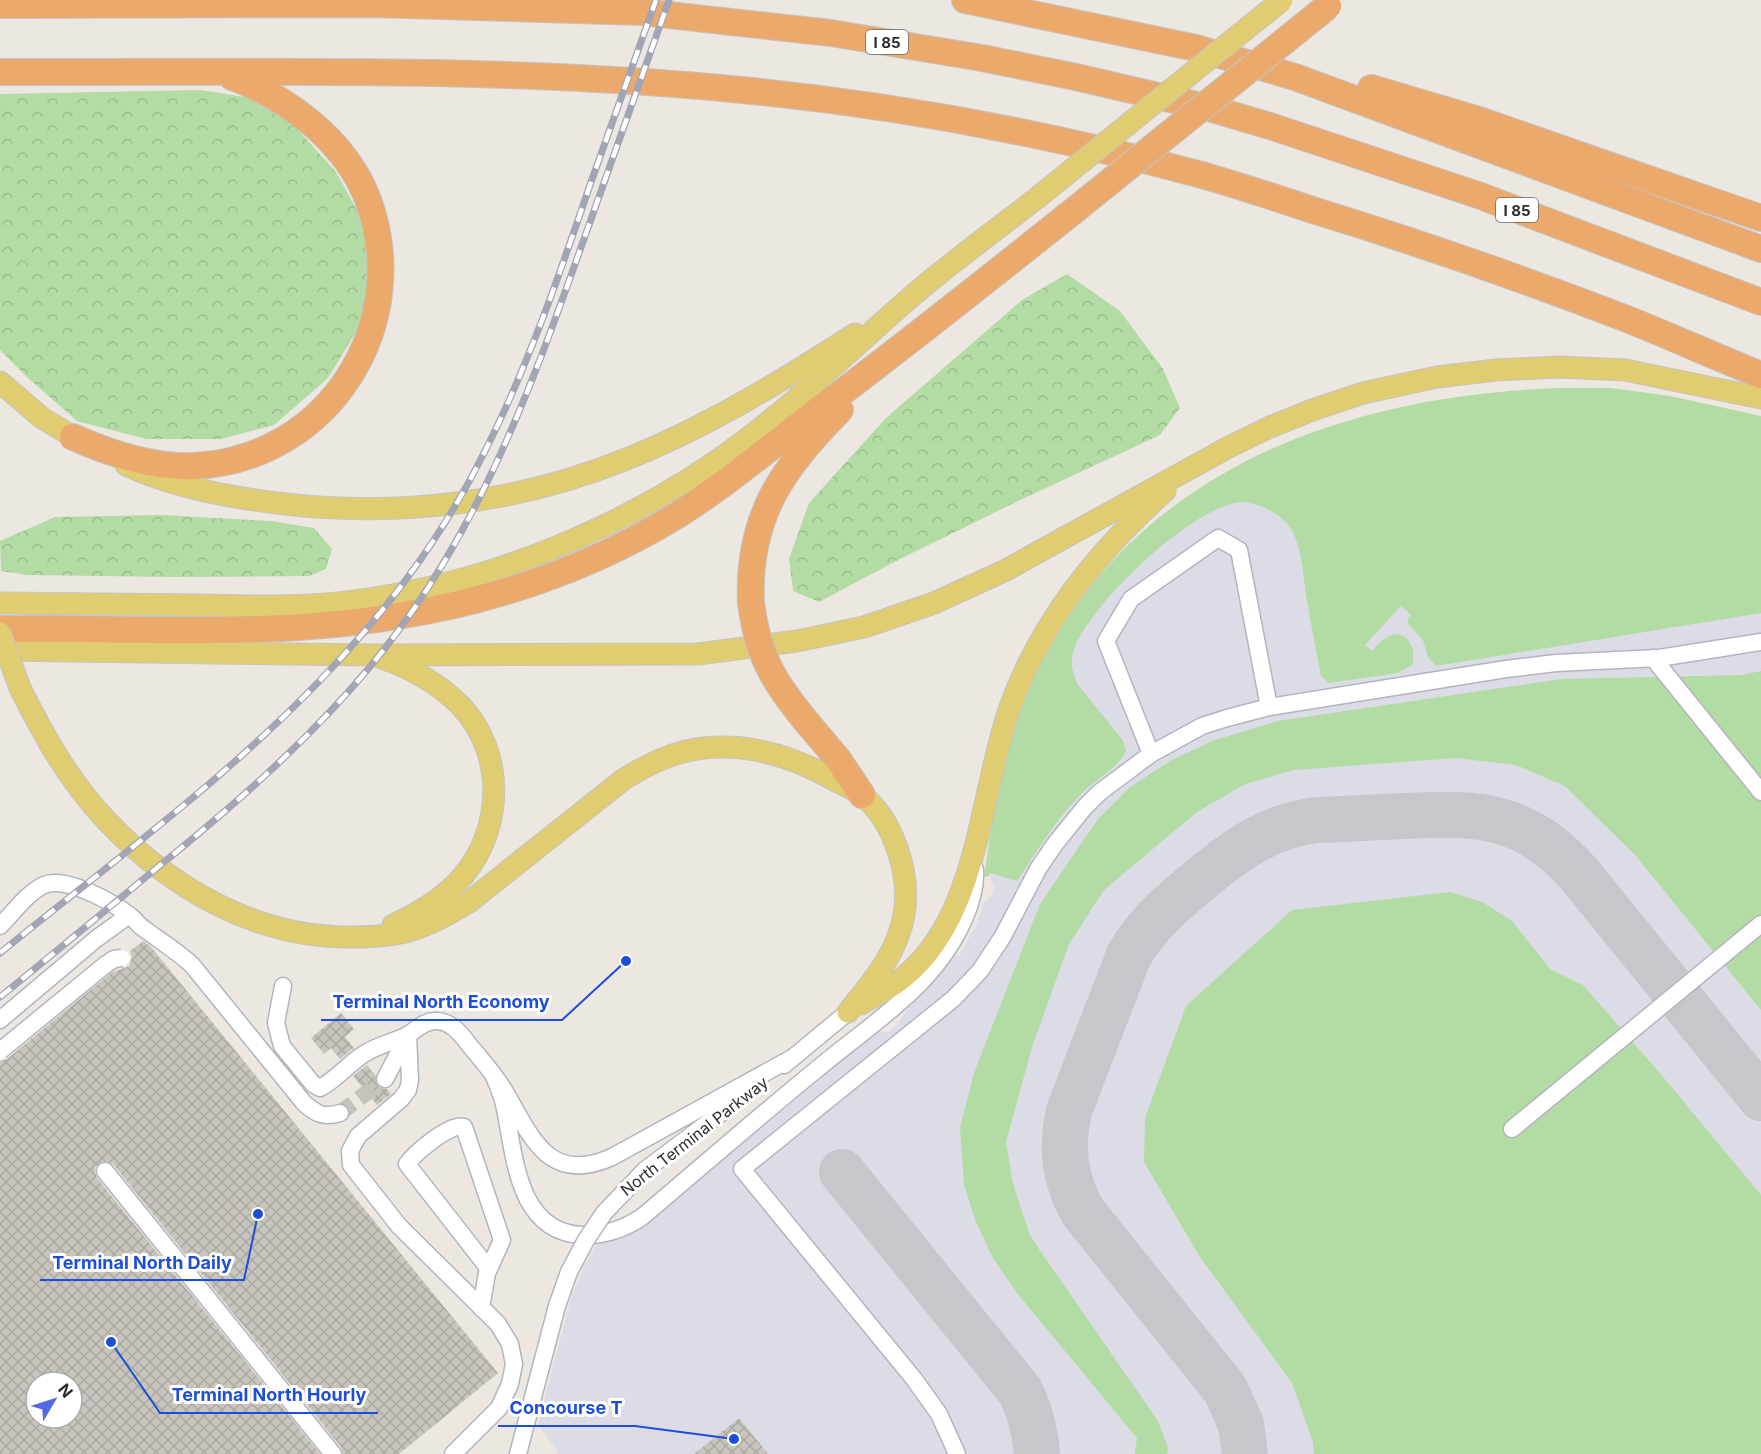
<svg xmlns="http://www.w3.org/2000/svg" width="1761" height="1454" font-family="Inter,sans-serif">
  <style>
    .airport { fill: #dbdce5 }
    .grass { fill: #b3dba4 }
    .forest { fill: url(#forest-crowns) }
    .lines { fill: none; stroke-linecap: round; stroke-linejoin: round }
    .taxiway { stroke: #c8c6ca; stroke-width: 46 }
    .building { fill: url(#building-cross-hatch); fill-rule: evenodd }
    .minor-tunnel { stroke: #c6c2bc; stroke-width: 16; stroke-dasharray: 16 8; stroke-linecap: butt }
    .minor-casing { stroke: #b3b5be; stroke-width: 19 }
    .major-casing { stroke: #c4c4c4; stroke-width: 23 }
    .highway-casing { stroke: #c4c4c4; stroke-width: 28 }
    .minor { stroke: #fff; stroke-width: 16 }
    .major { stroke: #e0cc71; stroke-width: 21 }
    .highway { stroke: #ebaa6c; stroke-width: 26 }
    .rail-casing { stroke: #a3a5b4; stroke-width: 7 }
    .rail { stroke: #fff; stroke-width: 4.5; stroke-dasharray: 14; stroke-linecap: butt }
    .minor-bridge-casing { stroke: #b3b5be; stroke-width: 19; stroke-linecap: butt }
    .major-bridge-casing { stroke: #c4c4c4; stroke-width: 23; stroke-linecap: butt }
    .highway-bridge-casing { stroke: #c4c4c4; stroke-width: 28; stroke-linecap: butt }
    .minor-bridge { stroke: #fff; stroke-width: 16 }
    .major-bridge { stroke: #e0cc71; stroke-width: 21 }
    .highway-bridge { stroke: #ebaa6c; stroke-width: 26 }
    .labels { text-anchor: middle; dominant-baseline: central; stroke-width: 6; stroke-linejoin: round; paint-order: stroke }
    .shield { fill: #fff; stroke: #6b6b6b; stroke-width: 1.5 }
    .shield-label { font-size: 15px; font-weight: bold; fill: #2c2c2c }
    .street-label { font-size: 16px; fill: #2c2c2c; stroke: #fff }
    .leader { fill: none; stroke: #1d4ed8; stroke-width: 2 }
    .callout-dot { fill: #1d4ed8; stroke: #fff; stroke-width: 2 }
    .callout-label { font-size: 18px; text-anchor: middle; font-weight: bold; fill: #1d4ed8; stroke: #fff; stroke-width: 6; stroke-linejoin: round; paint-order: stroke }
  </style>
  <defs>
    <pattern id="forest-crowns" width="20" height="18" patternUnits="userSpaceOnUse" patternTransform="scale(1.5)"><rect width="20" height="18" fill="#b3dba4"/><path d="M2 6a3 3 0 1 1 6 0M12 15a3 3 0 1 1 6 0" fill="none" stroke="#9abc8d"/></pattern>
    <pattern id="building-cross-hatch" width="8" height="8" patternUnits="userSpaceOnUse" patternTransform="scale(1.5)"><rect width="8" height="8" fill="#c8c5be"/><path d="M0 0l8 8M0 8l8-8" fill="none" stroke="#aca9a3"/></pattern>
  </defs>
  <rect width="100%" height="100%" fill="#ece7e0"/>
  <polygon class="airport" points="1761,424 1761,1454 557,1454 557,1451 538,1424 571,1298 584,1267 598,1242 648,1222 877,1031 889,1032 897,1025 914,1000 940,974 955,955 959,956 977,923 984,902 992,896 994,887 989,876 1003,804 1055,646 1194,499"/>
  <g class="grass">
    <path d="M1558,388H1611L1670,396L1761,416V613L1436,666L1428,657L1423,640L1408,624V618L1411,615L1401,606L1365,645L1372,651C1377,645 1384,638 1391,635C1409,630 1417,651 1412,665L1398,673L1329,683L1321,676C1316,651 1311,625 1307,600C1303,577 1303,549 1291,529C1283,515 1257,501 1241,502C1192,506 1089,605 1074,650C1069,662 1073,674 1078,685L1122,739L1126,750L1124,755C1113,771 1095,780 1082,793C1056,819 1037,851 1017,881L990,873L989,876L984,877C993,814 1002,747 1029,688C1125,474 1338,396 1558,388Z"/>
    <polygon points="1761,671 1761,1010 1636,856 1565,786 1516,765 1456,758 1294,770 1245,784 1197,812 1104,890 1069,944 1032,1047 1006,1142 1013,1184 1030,1236 1158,1421 1168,1448 1167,1454 1135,1454 1137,1438 1017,1293 993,1258 976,1222 964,1185 960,1128 974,1073 1040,904 1098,819 1130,787 1170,761 1212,741 1278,721 1562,679 1742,675"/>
    <polygon points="1450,892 1482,902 1512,921 1550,969 1583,985 1664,1078 1761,1195 1761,1454 1314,1454 1313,1442 1292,1383 1200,1257 1144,1162 1145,1118 1186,1006 1292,910"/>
  </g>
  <g class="forest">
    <polygon points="201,90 245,97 291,122 336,172 365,225 370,267 362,322 328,378 274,425 221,439 146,439 77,421 28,378 0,350 0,94"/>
    <polygon points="1067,274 1120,311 1163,369 1180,408 1160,435 1018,501 894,562 819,602 793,591 789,559 809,503 886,418 1022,300"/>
    <polygon points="161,515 271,521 314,528 332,549 326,569 309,576 174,577 27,575 1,571 0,541 55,517"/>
  </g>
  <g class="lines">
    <g class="taxiway">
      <path d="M842,1172L1020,1391C1031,1412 1035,1431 1037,1454"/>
      <path d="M1245,1454L1241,1424L1225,1389L1083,1212C1064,1179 1060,1145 1070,1108L1129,955C1148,923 1173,902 1201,879C1237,849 1271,825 1318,820C1348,819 1377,817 1407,816C1481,812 1527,815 1579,874L1761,1098"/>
    </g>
  </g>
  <g class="building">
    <path d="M143,941L151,947L498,1373L399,1454H343L341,1447L113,1164L104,1161L95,1167V1172L97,1178L320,1454H0V1061L7,1059L111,973L129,966L132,957L130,951ZM36,1382H72V1418H36Z"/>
    <polygon points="341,1013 354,1029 345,1037 354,1048 340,1059 331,1048 324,1054 311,1038"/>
    <polygon points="367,1065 375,1075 377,1085 381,1089 387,1089 391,1094 377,1105 353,1076"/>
    <polygon points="739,1418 768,1454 694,1454"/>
  </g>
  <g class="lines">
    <polyline class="minor-tunnel" points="340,1113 385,1079"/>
    <g class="minor-casing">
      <g id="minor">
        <polyline points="1653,658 1761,792"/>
        <polyline points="1151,754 1106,641 1131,599 1218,538 1239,550 1269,707"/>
        <path d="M0,926C13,913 27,893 44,885C66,876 113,902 130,916C135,919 138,925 143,928C160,941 177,951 192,965L304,1103C316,1114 324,1118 340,1113"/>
        <path d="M283,986L276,1023L282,1046L313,1084L320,1088C337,1079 348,1064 364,1054C376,1046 392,1042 406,1036C415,1031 422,1022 434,1021C451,1020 461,1034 470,1046C482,1060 494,1074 504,1090C531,1135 547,1186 612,1157L792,1058"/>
        <polyline points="0,1020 96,939 129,915"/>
        <polyline points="408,1035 410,1080 408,1090 401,1099 358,1136 350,1151 351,1165 399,1226 498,1324 510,1344 514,1364 510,1384 499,1408 453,1454"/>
        <polyline points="784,1065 848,1012"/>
        <path d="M493,1074C498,1086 503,1097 505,1109C515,1156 517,1231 581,1235C603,1236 624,1229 642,1217C700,1168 757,1118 816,1070C854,1038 906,1003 936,965C956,940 977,902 975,869"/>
        <polyline points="385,1079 408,1035"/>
        <polyline points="1512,1129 1761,924"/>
        <polyline points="105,1171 333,1454"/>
        <polyline points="604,1213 645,1170 749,1092"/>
        <path d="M481,1308L487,1273L489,1269L502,1240L464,1127C451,1122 415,1153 407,1164L489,1269"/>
        <polyline points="518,1454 557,1306 569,1272"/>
        <polyline points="957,1454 939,1414 914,1379 742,1169 953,999 980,971 1003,936 1038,869 1055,844 1084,808 1100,792 1151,754 1202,726 1227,718 1269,707 1506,669 1556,663 1659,658 1761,642"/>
      </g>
    </g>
    <g class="major-casing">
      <g id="major">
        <polyline points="0,382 42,418 85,444"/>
        <path d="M126,465C175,488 232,498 285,504C400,517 517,503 624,460C705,428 782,381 855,334"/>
        <path d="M0,603C66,604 132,604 198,605C253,606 308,608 361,600C485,583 608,534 712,464C780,418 843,357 904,303C946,266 992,233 1037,198"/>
        <polyline points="0,650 373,655 698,654 797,641 864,627 934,603 1004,571 1227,448 1270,427 1315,409 1363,393 1437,377 1496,370 1559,367 1625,370 1761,398"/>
        <path d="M382,658C410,668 439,684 460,705C505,752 504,827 463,876C445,898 419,913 393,925"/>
        <path d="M20,688C44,736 69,781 106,820C171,889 258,939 354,937C373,937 393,936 412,930C432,924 451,913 469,902L624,779C649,764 674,751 704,748C752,743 797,758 838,782C846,786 855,790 862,795C894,821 911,875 904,915C897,954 872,982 848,1012"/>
        <path d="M861,1004C875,995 891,988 904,977C980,914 979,795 1010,707C1040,623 1099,550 1165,491"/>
      </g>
    </g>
    <g class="highway-casing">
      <g id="highway">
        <polyline points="965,0 1196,48 1295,77 1761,249"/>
        <polyline points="0,5 371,4 642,12 831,33 982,58 1076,77 1209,108 1270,126 1478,195 1761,302"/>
        <path d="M0,72C250,73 503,65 752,91C900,106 1054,135 1198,174C1238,185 1279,199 1319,212C1423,244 1526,280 1627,319C1672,337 1716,357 1761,375"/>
        <polyline points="1371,88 1479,120 1761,218"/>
        <path d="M73,437C111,454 153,468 195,466C330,459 415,322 367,197C344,140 288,98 232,77"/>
        <path d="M751,603C747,518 782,468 840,410"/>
        <path d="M0,629C130,627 262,638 391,617C492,602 592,568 679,514C730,482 776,442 824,406C909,342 992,276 1076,209"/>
        <polyline points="810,726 838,759 862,795"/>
      </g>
    </g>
    <use href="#minor" class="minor"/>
    <use href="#major" class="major"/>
    <use href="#highway" class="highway"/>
    <g class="rail-casing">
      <g id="rail">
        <path d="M0,953C118,857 249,762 350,648C403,589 450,522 485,451C528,366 559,276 590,185C612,123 634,62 656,0"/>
        <path d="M0,997C53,954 105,911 158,867C233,806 306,743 369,668C476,540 529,394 584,239C612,159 641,80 669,0"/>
      </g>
    </g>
    <use href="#rail" class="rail"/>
    <g class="minor-bridge-casing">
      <g id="minor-bridge">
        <polyline points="0,1051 105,965 114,959 122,958"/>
        <polyline points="569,1272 586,1240 604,1213"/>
      </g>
    </g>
    <g class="major-bridge-casing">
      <g id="major-bridge">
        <polyline points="1037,198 1282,0"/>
        <polyline points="0,633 20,688"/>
      </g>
    </g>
    <g class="highway-bridge-casing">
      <g id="highway-bridge">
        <polyline points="1076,209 1328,6"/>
        <path d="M751,603C758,658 775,684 810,726"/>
      </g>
    </g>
    <use href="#minor-bridge" class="minor-bridge"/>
    <use href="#major-bridge" class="major-bridge"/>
    <use href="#highway-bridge" class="highway-bridge"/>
  </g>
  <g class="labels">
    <g class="shield">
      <rect x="866" y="30" width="42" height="24" rx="4.5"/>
      <rect x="1496" y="198" width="42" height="24" rx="4.5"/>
    </g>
    <g class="shield-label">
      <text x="887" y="42">I 85</text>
      <text x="1517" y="210">I 85</text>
    </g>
    <g class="street-label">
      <text transform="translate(694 1136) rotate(-38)">North Terminal Parkway</text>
    </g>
  </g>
  <path class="leader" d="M626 961L562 1020H321M258 1214L244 1280H40M111 1342L160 1413H378M734 1439L635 1426H498"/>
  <g class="callout-dot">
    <circle cx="626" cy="961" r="6"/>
    <circle cx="258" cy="1214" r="6"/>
    <circle cx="111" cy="1342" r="6"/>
    <circle cx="734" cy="1439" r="6"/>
  </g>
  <g class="callout-label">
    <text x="441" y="1008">Terminal North Economy</text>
    <text x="142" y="1269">Terminal North Daily</text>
    <text x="269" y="1401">Terminal North Hourly</text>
    <text x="566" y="1414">Concourse T</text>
  </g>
  <g transform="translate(54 1400) rotate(51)"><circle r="28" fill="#ffffff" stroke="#ababab" stroke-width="1.5"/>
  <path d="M0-4.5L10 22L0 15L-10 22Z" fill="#5568e4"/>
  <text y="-9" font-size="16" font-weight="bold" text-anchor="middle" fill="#2c2c2c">N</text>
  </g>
</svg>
